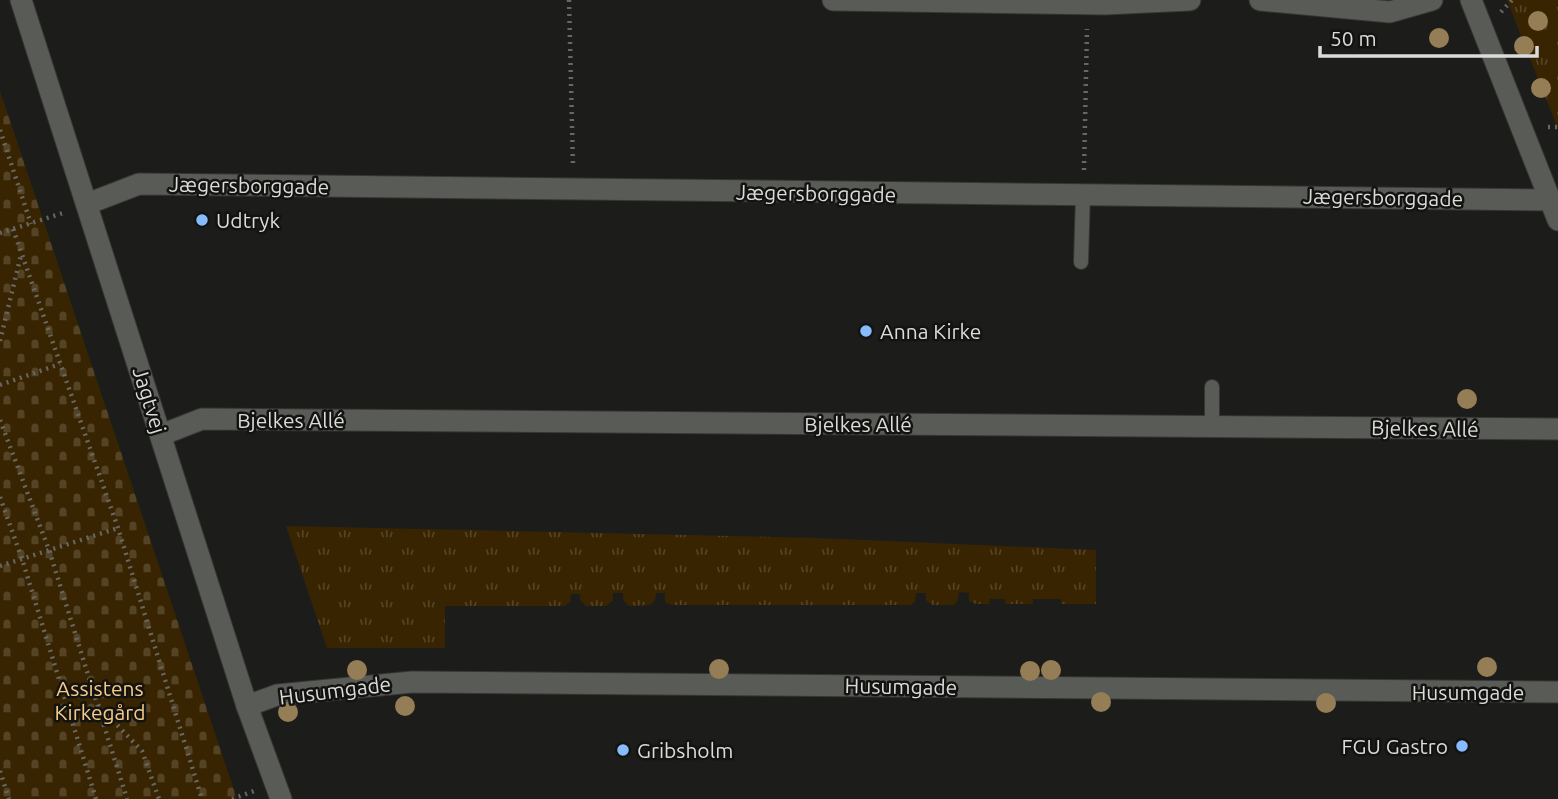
<svg xmlns="http://www.w3.org/2000/svg" width="1558" height="799" font-family="Ubuntu,sans-serif">
  <style>
    .grass { fill: url(#grass-tufts) }
    .cemetery { fill: url(#cemetery-stones) }
    .lines { fill: none; stroke-linecap: round; stroke-linejoin: round }
    .lane-casing { stroke: #353635; stroke-width: 16 }
    .street-casing { stroke: #353635; stroke-width: 23 }
    .secondary-casing { stroke: #353635; stroke-width: 23 }
    .path { stroke: #676865; stroke-width: 4.5; stroke-dasharray: 2 5; stroke-linecap: butt }
    .lane { stroke: #595b57; stroke-width: 14 }
    .street { stroke: #595b57; stroke-width: 21 }
    .secondary { stroke: #595b57; stroke-width: 21 }
    .tree { fill: #957d55 }
    .poi-dot { fill: #87bbfb; stroke: #131411; stroke-width: 2.5 }
    .labels { text-anchor: middle; dominant-baseline: central; stroke-width: 5; stroke-linejoin: round; paint-order: stroke }
    .street-label { font-size: 21px; fill: #dbdcda; stroke: #131411 }
    .poi-label { font-size: 21px; fill: #dbdcda; stroke: #131411; text-anchor: start }
    .park-label { font-size: 21px; fill: #f8cb85; stroke: #131411 }
  </style>
  <defs>
    <pattern id="grass-tufts" width="24" height="20" patternUnits="userSpaceOnUse" patternTransform="scale(1.75)"><rect width="24" height="20" fill="#382400"/><path d="M3 7l-1-3M5 7V3M7 7l1-3M15 17l-1-3M17 17v-4M19 17l1-3" fill="none" stroke="#544325"/></pattern>
    <pattern id="cemetery-stones" width="16" height="16" patternUnits="userSpaceOnUse" patternTransform="scale(1.75)"><rect width="16" height="16" fill="#382400"/><path d="M2 7V4a2 2 0 0 1 4 0v3zM10 15v-3a2 2 0 0 1 4 0v3z" fill="#544325"/></pattern>
  </defs>
  <rect width="100%" height="100%" fill="#1c1d1a"/>
  <g class="grass">
    <polygon points="1507,0 1558,0 1558,129"/>
    <polygon points="286,526 817,538 1096,550 1096,604 1061,604 1061,599 1033,599 1033,604 1005,604 1005,599 990,599 989,604 976,604 969,601 969,593 959,592 958,600 953,605 932,605 926,600 926,593 916,593 915,602 910,605 671,605 665,602 665,593 656,593 655,600 650,605 629,606 623,600 623,593 613,593 613,600 606,606 586,606 580,600 580,594 571,594 570,602 564,606 445,606 445,648 327,648"/>
  </g>
  <polygon class="cemetery" points="0,91 237,799 0,799"/>
  <g class="lines">
    <g class="lane-casing">
      <g id="lane">
        <polyline points="1081,262 1083,193"/>
        <polyline points="1212,426 1212,387"/>
      </g>
    </g>
    <g class="street-casing">
      <g id="street">
        <polyline points="833,0 1105,4 1190,0"/>
        <polyline points="1260,0 1390,12 1432,0"/>
        <polyline points="1471,0 1558,220"/>
        <polyline points="87,204 139,184 1550,200"/>
        <polyline points="161,435 202,419 1558,429"/>
        <polyline points="247,706 277,695 412,682 1558,692"/>
      </g>
    </g>
    <g class="secondary-casing">
      <polyline id="secondary" points="21,0 247,706 281,799"/>
    </g>
    <g class="path">
      <polyline points="569,0 573,167"/>
      <polyline points="1501,12 1512,0"/>
      <polyline points="1548,127 1558,127"/>
      <polyline points="0,130 31,224"/>
      <polyline points="1084,170 1087,29"/>
      <polyline points="13,229 118,528 202,799"/>
      <polyline points="0,233 63,213"/>
      <polyline points="0,341 21,255"/>
      <polyline points="0,385 60,364"/>
      <polyline points="0,420 49,550 127,799"/>
      <polyline points="0,497 22,559 96,799"/>
      <polyline points="0,566 118,528"/>
      <polyline points="98,705 142,751 159,799"/>
      <polyline points="0,771 9,799"/>
      <polyline points="232,799 254,791"/>
    </g>
    <use href="#lane" class="lane"/>
    <use href="#street" class="street"/>
    <use href="#secondary" class="secondary"/>
  </g>
  <g class="tree">
    <circle cx="1538" cy="21" r="10"/>
    <circle cx="1439" cy="38" r="10"/>
    <circle cx="1524" cy="46" r="10"/>
    <circle cx="1541" cy="88" r="10"/>
    <circle cx="1467" cy="399" r="10"/>
    <circle cx="1487" cy="667" r="10"/>
    <circle cx="719" cy="669" r="10"/>
    <circle cx="357" cy="670" r="10"/>
    <circle cx="1051" cy="670" r="10"/>
    <circle cx="1030" cy="671" r="10"/>
    <circle cx="1101" cy="702" r="10"/>
    <circle cx="1326" cy="703" r="10"/>
    <circle cx="405" cy="706" r="10"/>
    <circle cx="288" cy="712" r="10"/>
  </g>
  <g class="poi-dot">
    <circle cx="202" cy="220" r="7"/>
    <circle cx="866" cy="331" r="7"/>
    <circle cx="1462" cy="746" r="7"/>
    <circle cx="623" cy="750" r="7"/>
  </g>
  <g class="labels">
    <g class="street-label">
      <text transform="translate(249 185) rotate(1)">Jægersborggade</text>
      <text transform="translate(816 193) rotate(1)">Jægersborggade</text>
      <text transform="translate(1383 197) rotate(1)">Jægersborggade</text>
      <text transform="translate(150 400) rotate(73)">Jagtvej</text>
      <text x="291" y="420">Bjelkes Allé</text>
      <text x="858" y="424">Bjelkes Allé</text>
      <text transform="translate(1425 428) rotate(1)">Bjelkes Allé</text>
      <text transform="translate(901 686) rotate(1)">Husumgade</text>
      <text transform="translate(335 690) rotate(-7)">Husumgade</text>
      <text x="1468" y="692">Husumgade</text>
    </g>
    <g class="poi-label">
      <text x="216" y="220">Udtryk</text>
      <text x="880" y="331">Anna Kirke</text>
      <text x="1448" y="746" text-anchor="end">FGU Gastro</text>
      <text x="637" y="750">Gribsholm</text>
    </g>
    <g class="park-label">
      <text x="100" y="688">Assistens<tspan x="100" dy="24">Kirkegård</tspan></text>
    </g>
  </g>
  <path d="M1320 46v10h217v-10" fill="none" stroke="#dbdcda" stroke-width="3.5"/>
  <text x="1330" y="46" font-size="21" fill="#dbdcda" stroke="#131411" stroke-width="5" paint-order="stroke">50 m</text>
</svg>
